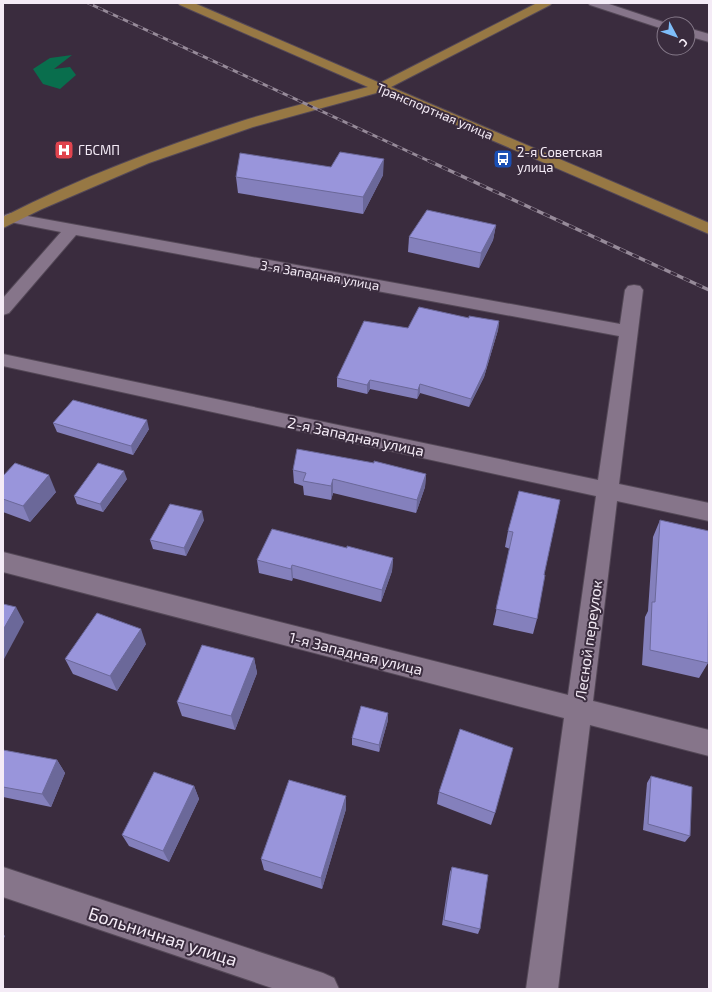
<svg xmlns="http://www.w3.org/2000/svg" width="712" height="992" font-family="'Exo 2',sans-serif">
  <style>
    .forest { fill: #096e4d }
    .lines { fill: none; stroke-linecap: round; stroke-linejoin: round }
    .minor-casing { stroke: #544857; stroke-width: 2 }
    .major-casing { stroke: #544857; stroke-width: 2 }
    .minor { fill: #86758a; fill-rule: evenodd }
    .major { fill: #977844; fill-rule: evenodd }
    .rail-far1-casing { stroke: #968a99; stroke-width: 3 }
    .rail-casing { stroke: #968a99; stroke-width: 3.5 }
    .rail-far1 { stroke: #3a2c3e; stroke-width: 2; stroke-dasharray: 5.5; stroke-linecap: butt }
    .rail { stroke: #3a2c3e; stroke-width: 2.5; stroke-dasharray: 7; stroke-linecap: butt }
    .wall { fill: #8480bc }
    .shaded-wall { fill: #6b6899 }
    .building { fill: #9995db; stroke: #6b6899 }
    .labels { text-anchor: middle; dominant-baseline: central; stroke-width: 4; stroke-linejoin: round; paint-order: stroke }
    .far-street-label { font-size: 13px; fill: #f4ebf6; stroke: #3a2c3e }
    .far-poi-label { font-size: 13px; fill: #f4ebf6; stroke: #3a2c3e; text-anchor: start }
    .street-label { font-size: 15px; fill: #f4ebf6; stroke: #3a2c3e }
    .near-street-label { font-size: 18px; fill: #f4ebf6; stroke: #3a2c3e }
  </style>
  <rect width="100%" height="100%" fill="#3a2c3e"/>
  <polygon class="forest" points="72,55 54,69 70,67 76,75 60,89 43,84 33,69 50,58"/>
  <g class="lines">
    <g class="minor-casing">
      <g id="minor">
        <polygon points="588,3 606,3 669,24 664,24 664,29 660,28 590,5"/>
        <polygon points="688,28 709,34 709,42 688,36"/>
        <polygon points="11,213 620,324 625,290 628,286 634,285 640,286 643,290 619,484 709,503 709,521 617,501 593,701 709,730 709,756 590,725 558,989 526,989 564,718 3,572 3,552 568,695 596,496 3,366 3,354 598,480 619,336 76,235 9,313 3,315 3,298 61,232 5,221 3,218 5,215"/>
        <polygon points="3,867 323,973 334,978 339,989 275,989 3,897"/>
      </g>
    </g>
    <g class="major-casing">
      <path id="major" d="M178,3H194L380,83L537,3H552L550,5L391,87L709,223V234L380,92L253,127L149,163L42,209L3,228V217C79,178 161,147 242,121C284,108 326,98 368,87L180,5Z"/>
    </g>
    <use href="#minor" class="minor"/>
    <use href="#major" class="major"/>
    <g class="rail-far1-casing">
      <polyline id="rail-far1" points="88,3 431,162"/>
    </g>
    <g class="rail-casing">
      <polyline id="rail" points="429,161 709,290"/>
    </g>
    <use href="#rail-far1" class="rail-far1"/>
    <use href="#rail" class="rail"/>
  </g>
  <g class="wall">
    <polygon points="331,167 383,175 363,214 238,193 236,177"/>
    <polygon points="496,225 493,240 479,268 408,252 409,237"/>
    <polygon points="469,318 499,321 498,330 484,377 469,407 420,393 417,399 370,389 367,394 337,387 337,378"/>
    <polygon points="53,423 149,429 133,455 57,432"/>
    <polygon points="293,470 426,474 425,487 416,513 333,493 331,500 304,495 303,486 294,483"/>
    <polygon points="3,476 56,492 30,522 3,512"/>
    <polygon points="127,479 103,512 77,504 74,496"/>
    <polygon points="560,500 544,575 537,619 533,634 493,625 510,549 505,547 508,531"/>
    <polygon points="204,520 186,556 153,549 150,540"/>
    <polygon points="660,520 708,663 699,678 642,665 645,617 648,611 653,537"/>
    <polygon points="347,548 393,558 392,571 381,602 293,578 292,581 259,573 257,560"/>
    <polygon points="146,644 117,691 73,674 65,659"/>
    <polygon points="254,658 257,673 235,730 182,716 177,702"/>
    <polygon points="388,720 379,752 352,745 352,738"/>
    <polygon points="3,750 57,760 65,773 51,807 3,797"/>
    <polygon points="651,776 690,836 685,842 643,830 647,783"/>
    <polygon points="194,786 199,799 169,862 129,846 122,835"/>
    <polygon points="439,792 495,813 491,825 437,804"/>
    <polygon points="346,809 322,889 264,870 261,859"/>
    <polygon points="452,867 480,929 478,934 442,925 450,872"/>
  </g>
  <g class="shaded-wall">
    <polygon points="384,159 383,175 363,214 363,197"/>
    <polygon points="496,225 493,240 479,268 481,253"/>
    <polygon points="499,321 498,330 484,377 469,407 471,399"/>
    <polygon points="370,380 370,389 367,394 367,385"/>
    <polygon points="420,384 420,393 417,399 418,390"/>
    <polygon points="147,420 149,429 133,455 131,446"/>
    <polygon points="124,471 127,479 103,512 100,504"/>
    <polygon points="426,474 425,487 416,513 417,500"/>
    <polygon points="49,475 56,492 30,522 23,506"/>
    <polygon points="333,479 333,493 331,500 331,486"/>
    <polygon points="202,511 204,520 186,556 184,548"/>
    <polygon points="393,558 392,571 381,602 382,590"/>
    <polygon points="292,565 293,578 292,581 291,569"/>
    <polygon points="16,607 24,622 3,661 3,630"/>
    <polygon points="141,629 146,644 117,691 110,676"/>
    <polygon points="254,658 257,673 235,730 231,716"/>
    <polygon points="388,713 388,720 379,752 379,745"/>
    <polygon points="57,760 65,773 51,807 42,794"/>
    <polygon points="194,786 199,799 169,862 163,851"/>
    <polygon points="346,796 346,809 322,889 321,878"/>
    <polygon points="3,934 5,936 3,940"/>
  </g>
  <g class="building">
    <polygon points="340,152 384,159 363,197 236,177 240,153 331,167"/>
    <polygon points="427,210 496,225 481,253 409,237"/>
    <polygon points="419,307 469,318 469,316 499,321 486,368 471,399 420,384 418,390 370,380 367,385 337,378 364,321 408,328"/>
    <polygon points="73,400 147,420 131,446 53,423"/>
    <polygon points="297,449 374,463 374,461 426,474 417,500 333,479 331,486 303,481 306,473 293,470"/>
    <polygon points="15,463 49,475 23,506 3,499 3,476"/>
    <polygon points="98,463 124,471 100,504 74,496"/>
    <polygon points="519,491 560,500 544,575 545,575 537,619 496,609 513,532 508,531"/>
    <polygon points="170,504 202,511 184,548 150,540"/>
    <polygon points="660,520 709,531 708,663 650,650 652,602 655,602"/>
    <polygon points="272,529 347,548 347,546 393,558 382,590 292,565 291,569 257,560"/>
    <polygon points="3,604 16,607 3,630"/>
    <polygon points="97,613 141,629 110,676 65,659"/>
    <polygon points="202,645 254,658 231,716 177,702"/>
    <polygon points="361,706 388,713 379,745 352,738"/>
    <polygon points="460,729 513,748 495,813 439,792"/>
    <polygon points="3,750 57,760 42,794 3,787"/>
    <polygon points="154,772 194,786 163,851 122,835"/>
    <polygon points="651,776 692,787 690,836 648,824"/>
    <polygon points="289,780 346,796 321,878 261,859"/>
    <polygon points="452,867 488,875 480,929 444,920"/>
  </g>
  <defs>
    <g id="hospital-square" transform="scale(1)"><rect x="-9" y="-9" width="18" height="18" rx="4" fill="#e0444e" stroke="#3a2c3e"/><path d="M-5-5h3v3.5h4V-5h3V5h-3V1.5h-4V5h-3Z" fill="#fff"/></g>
    <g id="bus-square" transform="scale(1)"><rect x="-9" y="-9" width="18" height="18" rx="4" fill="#1a4fb4" stroke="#3a2c3e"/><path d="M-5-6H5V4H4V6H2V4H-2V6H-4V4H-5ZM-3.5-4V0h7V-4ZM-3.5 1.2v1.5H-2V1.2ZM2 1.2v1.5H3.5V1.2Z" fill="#fff"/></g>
  </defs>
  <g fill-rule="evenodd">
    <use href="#hospital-square" x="64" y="150"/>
    <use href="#bus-square" x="503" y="159"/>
  </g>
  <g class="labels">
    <g class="far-street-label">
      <text transform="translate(435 111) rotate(23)">Транспортная улица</text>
      <text transform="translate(320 275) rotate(10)">3-я Западная улица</text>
    </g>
    <g class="far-poi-label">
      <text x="78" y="150">ГБСМП</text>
      <text x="517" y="152">2-я Советская<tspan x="517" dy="15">улица</tspan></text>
    </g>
    <g class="street-label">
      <text transform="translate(356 436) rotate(12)">2-я Западная улица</text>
      <text transform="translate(588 640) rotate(-82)">Лесной переулок</text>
      <text transform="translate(356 653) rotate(14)">1-я Западная улица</text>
    </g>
    <g class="near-street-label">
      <text transform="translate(163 936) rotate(18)">Больничная улица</text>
    </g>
  </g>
  <rect width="712" height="992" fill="none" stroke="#f4ebf6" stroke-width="8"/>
  <g transform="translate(676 36) rotate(131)"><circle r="19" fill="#3a2c3e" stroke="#847888"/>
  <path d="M0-3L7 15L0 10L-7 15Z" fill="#7ebdf9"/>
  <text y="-6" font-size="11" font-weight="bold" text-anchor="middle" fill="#f4ebf6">С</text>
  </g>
</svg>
